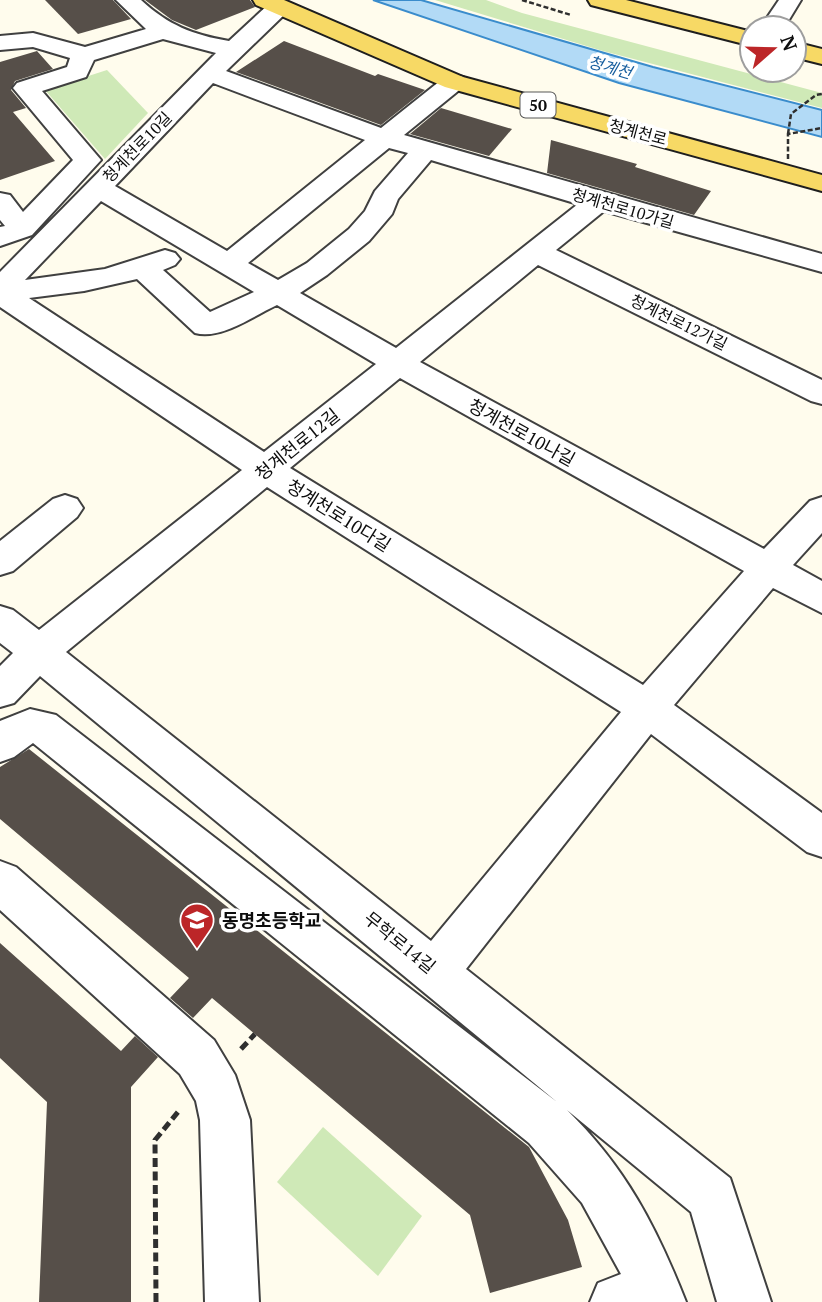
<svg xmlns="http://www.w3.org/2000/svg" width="822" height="1302" font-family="'PT Serif','Noto Sans KR',serif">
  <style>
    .green { fill: #cfe9b7 }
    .water { fill: #b2daf6; stroke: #3a8ccc; stroke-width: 2 }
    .building { fill: #564f49 }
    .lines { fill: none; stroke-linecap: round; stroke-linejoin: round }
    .minor-casing { stroke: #404040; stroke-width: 4 }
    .major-casing { stroke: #1e1e1e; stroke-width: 4 }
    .path-far1 { stroke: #2f2f2f; stroke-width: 2.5; stroke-dasharray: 5 2.5; stroke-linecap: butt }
    .path { stroke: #2f2f2f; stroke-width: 5; stroke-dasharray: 9 4.5; stroke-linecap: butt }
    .minor { fill: #fff; fill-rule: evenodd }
    .major { fill: #f7d965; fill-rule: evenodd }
    .path-bridge { stroke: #2f2f2f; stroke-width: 2.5; stroke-dasharray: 5 2.5; stroke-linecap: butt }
    .labels { text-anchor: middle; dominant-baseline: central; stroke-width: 7; stroke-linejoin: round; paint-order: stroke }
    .far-water-label { font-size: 16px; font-style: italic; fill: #175e9e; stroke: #fff }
    .shield { fill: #fff; stroke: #565656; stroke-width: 2 }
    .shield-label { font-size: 16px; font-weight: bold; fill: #0d0d0d }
    .far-street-label { font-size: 16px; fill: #0d0d0d; stroke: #fff }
    .street-label { font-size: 18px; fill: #0d0d0d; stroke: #fff }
    .poi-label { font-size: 18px; font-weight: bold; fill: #0d0d0d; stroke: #fff; text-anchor: start }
  </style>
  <rect width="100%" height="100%" fill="#fffced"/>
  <g class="green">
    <polygon points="435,0 486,0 522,13 822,93 822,108 603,51"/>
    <polygon points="107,70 148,113 105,159 45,90"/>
    <polygon points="323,1127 422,1216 378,1276 277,1182"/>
  </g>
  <polygon class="water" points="373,0 421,0 653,67 822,110 822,137 619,83"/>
  <g class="building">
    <polygon points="45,0 113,0 131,19 78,34"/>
    <polygon points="145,0 250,0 255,7 196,30 172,20"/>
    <polygon points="284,41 375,76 378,74 425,90 381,125 236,72"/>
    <polygon points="37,51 53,69 15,81 11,90 26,108 13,112 55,161 0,180 0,62"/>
    <polygon points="441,108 512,129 489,156 410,134"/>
    <polygon points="551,140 637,164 635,167 711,191 694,215 547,173"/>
    <polygon points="29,749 529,1147 568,1220 582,1267 490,1293 470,1215 212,998 193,1018 170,998 189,978 0,819 0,767"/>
    <polygon points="0,943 121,1051 135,1036 158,1057 131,1087 131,1302 39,1302 47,1102 0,1058"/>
  </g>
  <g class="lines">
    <g class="minor-casing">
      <g id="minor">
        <path d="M116,0H141C168,25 193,35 229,41L270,3H286L290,8L286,13L226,71L381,128L445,77L454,75L463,77L466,82L463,87L404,135L822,254V272L604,211L556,250L822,380V404L811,401L538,265L420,362L764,549L810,501L822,497V533L793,565L822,581V613L773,588L674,705L822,813V857L807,852L651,734L466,969L730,1178L771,1302H717L691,1212L567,1110C626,1168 656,1226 686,1302H590L598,1283L621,1274L582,1203L529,1143L33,743L14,757L0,762V721L30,709L56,715L557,1102L40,676L14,703L0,707V666L13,653L0,643V606L13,610L39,630L242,470L0,307V272L216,53L163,39L94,60L86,77L42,91L101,160L32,235L0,246V227L5,226L0,220V193L10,195L23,212L73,160L13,88L17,83L67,67L70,58L33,47L0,50V36L33,33L85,47L146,29ZM213,83L365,140L227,251L115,186ZM389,148L408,153L375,191L365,211L349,229L307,263L278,280L248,263ZM431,160L578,204L396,348L300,293L327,275L369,241L392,214L398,199ZM101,201L254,292L210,312L163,270L175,265L180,259L175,253L165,250L105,269L25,280ZM137,279L195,333C221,340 253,316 277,305L376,364L264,452L29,298L84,291ZM400,378L744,571L643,685L290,468ZM267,487L621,712L431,941L66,652Z"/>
        <polygon points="779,0 801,0 784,28 760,28"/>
        <polygon points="65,495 77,499 83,508 77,517 13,571 0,575 0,541 53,499"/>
        <polygon points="0,861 16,867 214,1040 235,1075 250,1120 259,1302 205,1302 200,1120 196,1101 180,1074 0,910"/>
      </g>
    </g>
    <g class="major-casing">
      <g id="major">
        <polygon points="253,0 284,0 463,77 822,175 822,191 445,87 256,5"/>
        <polygon points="588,0 626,0 752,32 752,46 591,5"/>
        <polygon points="794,42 822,49 822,64 794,57"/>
      </g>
    </g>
    <g class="path-far1">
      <polyline points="522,0 571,15"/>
      <polyline points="788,134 791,114 816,95 822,94"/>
    </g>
    <g class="path">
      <polyline points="241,1049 255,1034"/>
      <polyline points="156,1302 155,1140 178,1112"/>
    </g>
    <use href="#minor" class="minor"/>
    <use href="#major" class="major"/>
    <polyline class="path-bridge" points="788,159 788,134 822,128"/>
  </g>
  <defs>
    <g id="school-pin" transform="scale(1.75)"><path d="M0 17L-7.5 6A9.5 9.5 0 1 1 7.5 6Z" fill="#bc2628" stroke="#fff"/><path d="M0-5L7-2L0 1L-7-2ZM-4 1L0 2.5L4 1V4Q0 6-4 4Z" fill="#fff"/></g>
  </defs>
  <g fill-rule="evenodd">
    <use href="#school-pin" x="197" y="920"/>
  </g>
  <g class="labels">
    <g class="far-water-label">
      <text transform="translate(610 67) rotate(16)">청계천</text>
    </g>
    <rect class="shield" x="520.5" y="92.5" width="35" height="25" rx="5"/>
    <g class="shield-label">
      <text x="538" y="105">50</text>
    </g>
    <g class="far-street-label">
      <text transform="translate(638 132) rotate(15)">청계천로</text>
      <text transform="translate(137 147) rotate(-46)">청계천로10길</text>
      <text transform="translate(623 208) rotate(16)">청계천로10가길</text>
      <text transform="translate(679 322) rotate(26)">청계천로12가길</text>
    </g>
    <g class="street-label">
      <text transform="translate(522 432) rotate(29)">청계천로10나길</text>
      <text transform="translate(297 444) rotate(-39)">청계천로12길</text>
      <text transform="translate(339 515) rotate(32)">청계천로10다길</text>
      <text transform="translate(400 942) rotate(39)">무학로14길</text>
    </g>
    <g class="poi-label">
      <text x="222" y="920">동명초등학교</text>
    </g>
  </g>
  <g transform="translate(773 49) rotate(70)"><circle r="33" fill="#ffffff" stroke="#9e9e9e" stroke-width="2"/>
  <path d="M0-5L12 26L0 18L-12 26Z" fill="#bc2628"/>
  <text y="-10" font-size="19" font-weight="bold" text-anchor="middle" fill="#0d0d0d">N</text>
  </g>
</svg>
